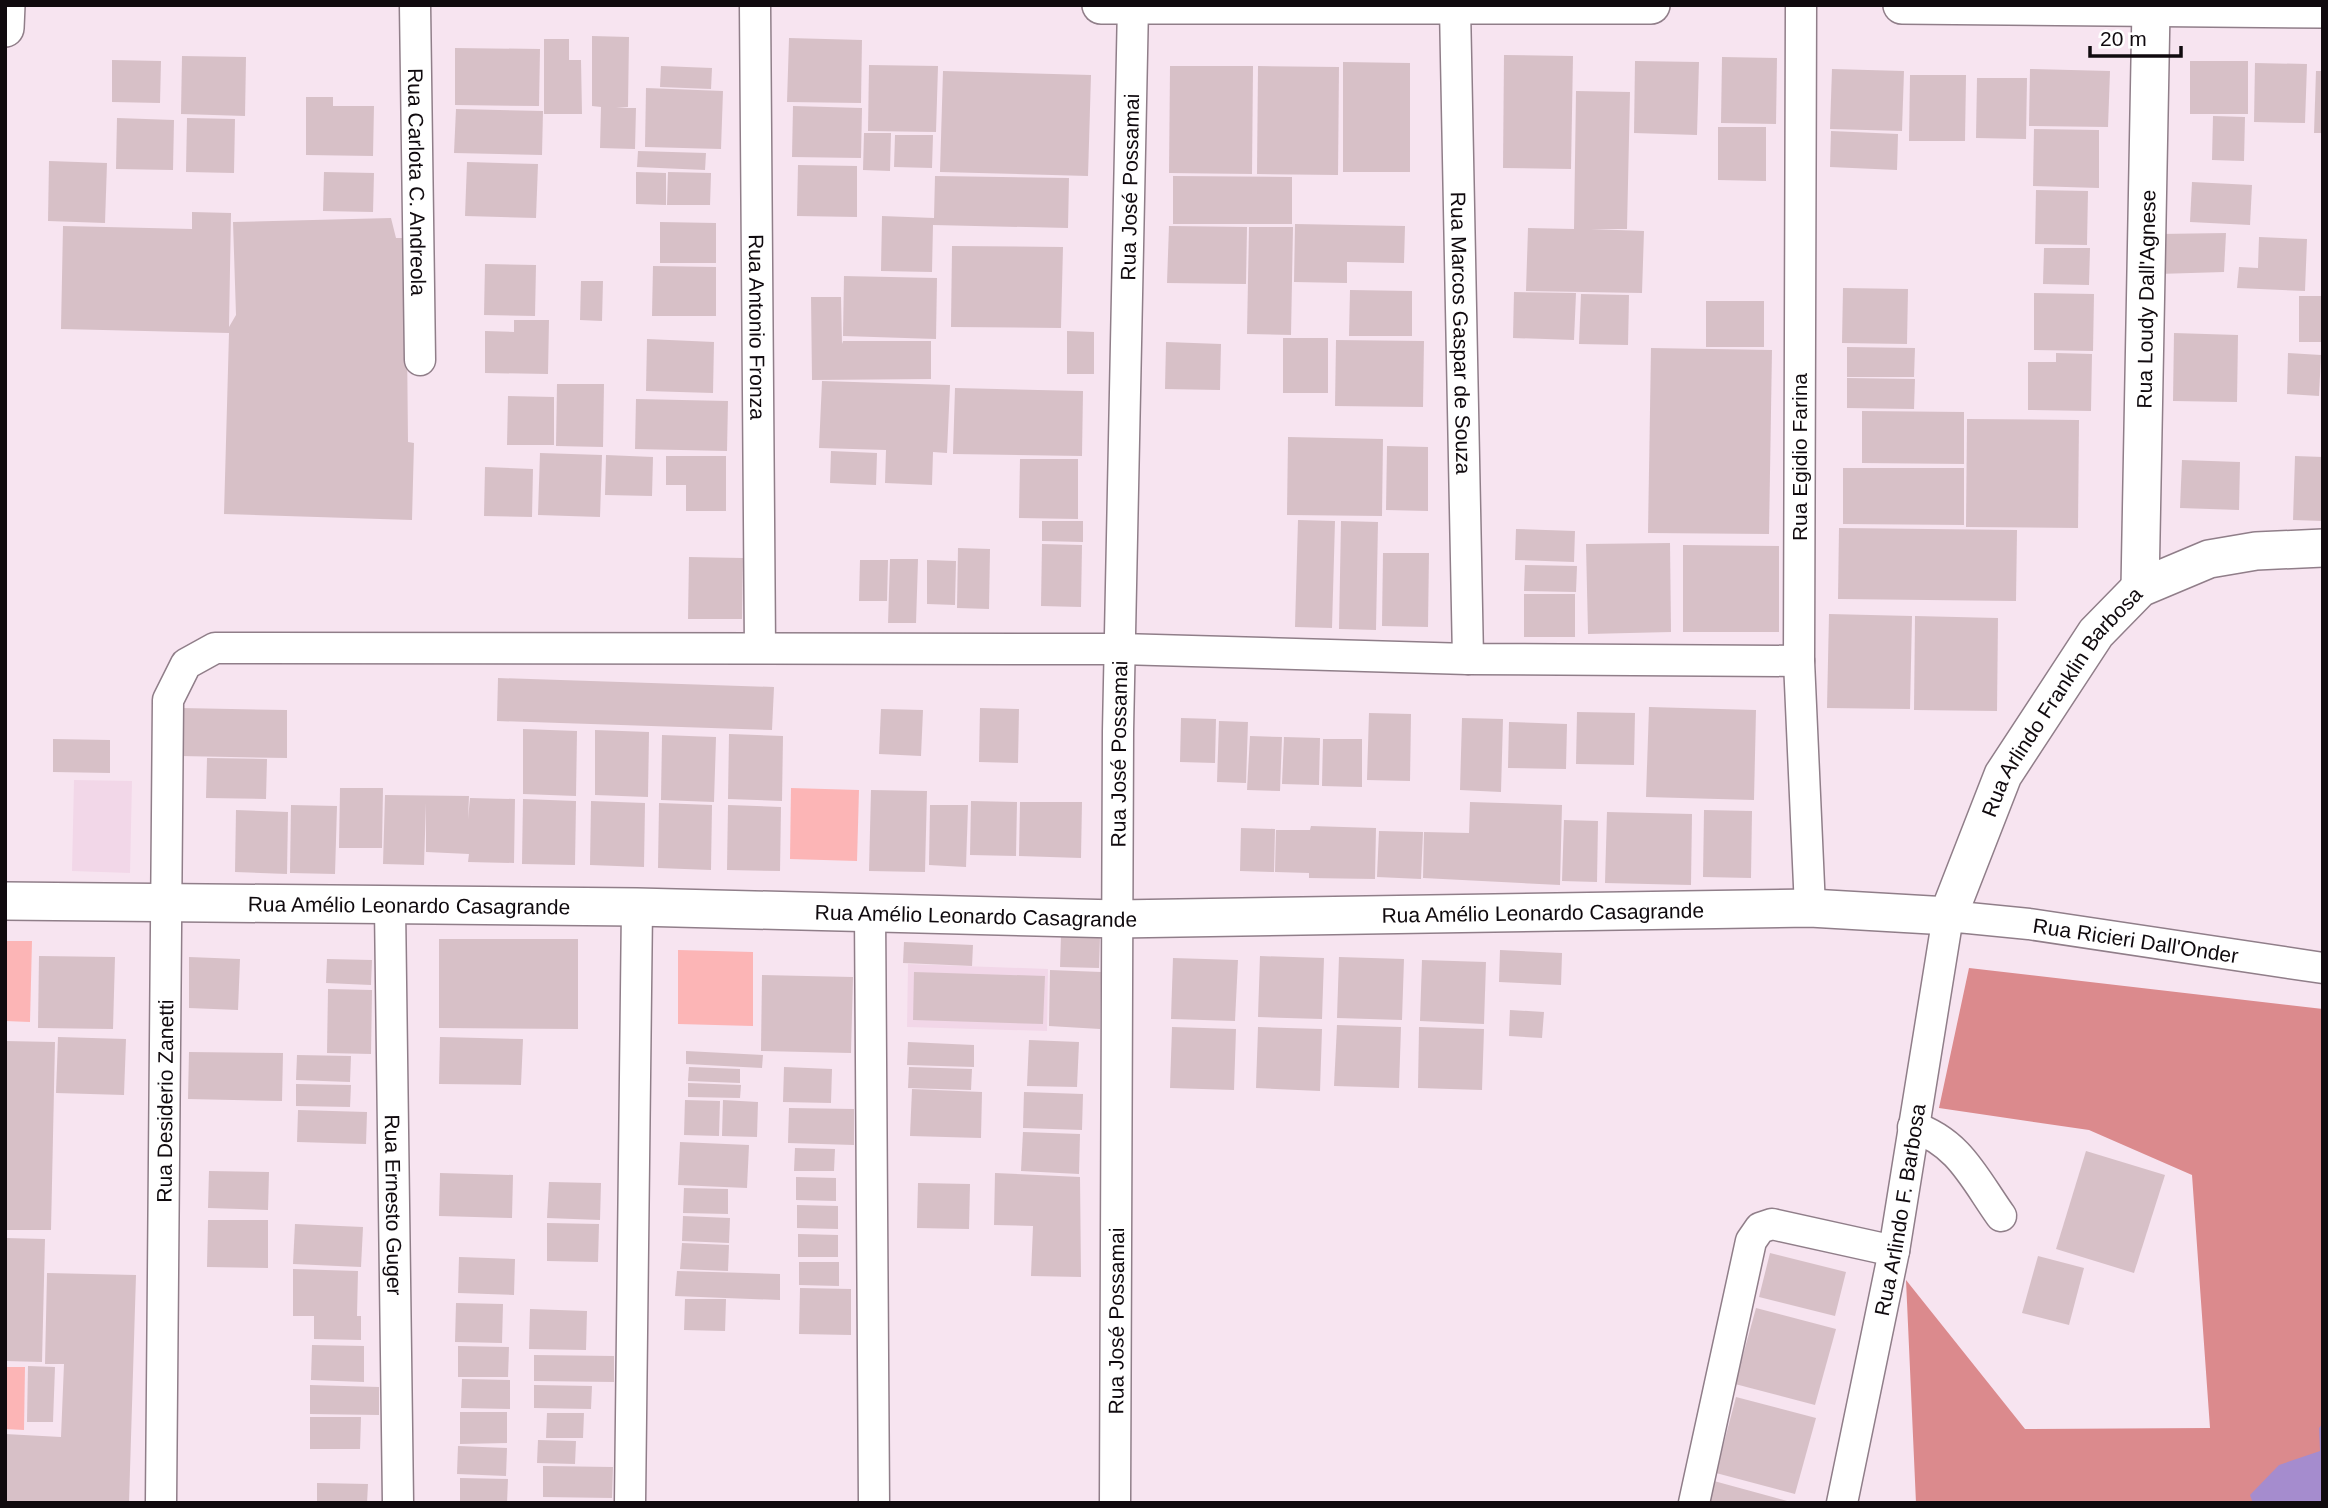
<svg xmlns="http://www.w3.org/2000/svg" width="2328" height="1508" font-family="Arial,sans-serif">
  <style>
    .built { fill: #f2d7e8 }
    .green { fill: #fcb5b6 }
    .forest { fill: #db8a8d }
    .water { fill: #a58cce }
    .building { fill: #d7c0c7 }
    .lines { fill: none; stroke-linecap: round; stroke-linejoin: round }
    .minor-casing { stroke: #907e89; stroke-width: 33 }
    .tertiary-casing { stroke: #907e89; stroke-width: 40 }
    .minor { stroke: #fff; stroke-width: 30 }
    .tertiary { stroke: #fff; stroke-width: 37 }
    .labels { text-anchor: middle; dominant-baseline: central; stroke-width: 5; stroke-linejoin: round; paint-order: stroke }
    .street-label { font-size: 21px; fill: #100a0e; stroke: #fff }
  </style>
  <rect width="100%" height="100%" fill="#f7e4f0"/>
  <g class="built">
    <polygon points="74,780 132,781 130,873 72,871"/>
    <polygon points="908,964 1048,969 1047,1031 907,1027"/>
  </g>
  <g class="green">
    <polygon points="791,788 859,790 857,861 790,859"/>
    <polygon points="5,941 32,941 30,1022 5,1021"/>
    <polygon points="678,950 753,952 753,1026 678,1024"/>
    <polygon points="5,1367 25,1367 24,1430 5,1429"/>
  </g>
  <polygon class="forest" points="1969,968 2323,1009 2323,1503 1916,1503 1906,1280 2025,1429 2210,1428 2192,1175 2089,1130 1939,1108"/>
  <polygon class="water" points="2323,1423 2323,1503 2253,1503 2250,1495 2279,1465 2320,1451 2319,1428"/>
  <g class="building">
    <polygon points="592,36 629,37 628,107 616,108 636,108 635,149 600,148 601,107 592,106"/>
    <polygon points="789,38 862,40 861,103 787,102"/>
    <polygon points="544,39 569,39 569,60 581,60 582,114 544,114"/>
    <polygon points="455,48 540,49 539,106 455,105"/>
    <polygon points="1504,55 1573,56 1571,169 1503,168"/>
    <polygon points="182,56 246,57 245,116 181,114"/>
    <polygon points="1722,57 1777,58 1776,124 1721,123"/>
    <polygon points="112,60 161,61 160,103 112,102"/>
    <polygon points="1635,61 1699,62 1697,135 1634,133"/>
    <rect x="2190" y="61" width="58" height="53"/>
    <polygon points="1343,62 1410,63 1410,172 1343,172"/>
    <polygon points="2255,63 2307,64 2305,123 2254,122"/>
    <polygon points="869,65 938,66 936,132 868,131"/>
    <polygon points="661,66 712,68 711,89 660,87"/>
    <polygon points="1170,66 1253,66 1252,174 1169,173"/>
    <polygon points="1258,66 1339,67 1338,175 1257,174"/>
    <polygon points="1832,69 1904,71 1902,131 1830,129"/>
    <polygon points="2030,69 2110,71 2108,127 2029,126"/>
    <polygon points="943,71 1091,75 1088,176 940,172"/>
    <polygon points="2316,71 2323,71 2323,133 2314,133"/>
    <polygon points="1910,75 1966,75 1965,141 1909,141"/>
    <polygon points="1977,78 2027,78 2026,139 1976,138"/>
    <polygon points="646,88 723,91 721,149 645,147"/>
    <polygon points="1576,91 1630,92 1627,229 1591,229 1644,231 1642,293 1526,291 1528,228 1574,229"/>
    <polygon points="306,97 333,97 333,106 374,106 373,156 306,155"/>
    <polygon points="793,106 862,108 861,158 792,157"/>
    <polygon points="456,109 543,111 542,155 454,153"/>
    <polygon points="2213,116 2245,117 2244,161 2212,160"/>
    <polygon points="117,118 174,120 173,170 116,169"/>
    <polygon points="187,118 235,119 234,173 186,172"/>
    <polygon points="1718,127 1766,127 1766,181 1718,180"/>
    <polygon points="2034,129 2099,130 2099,188 2033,186"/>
    <polygon points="1831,131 1898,134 1897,170 1830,167"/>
    <polygon points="864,133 891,133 890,171 863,170"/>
    <polygon points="895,135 933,135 932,168 894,167"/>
    <polygon points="638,151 706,153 705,170 637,167"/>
    <polygon points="49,161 107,163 105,223 48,221"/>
    <polygon points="467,162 538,164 536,218 465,216"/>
    <polygon points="798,165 857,166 857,217 797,216"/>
    <polygon points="324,172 374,173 373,212 323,211"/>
    <polygon points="636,172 666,173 666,205 636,204"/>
    <polygon points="668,172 711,173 710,205 667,205"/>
    <polygon points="935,176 1069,178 1068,228 933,225 932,272 881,271 882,216 934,218"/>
    <polygon points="1173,176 1292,177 1292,224 1173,224"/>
    <polygon points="2192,182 2252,185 2250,225 2190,222"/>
    <polygon points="2036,190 2088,191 2087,245 2035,244"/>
    <polygon points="192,212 231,213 229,327 236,315 233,222 391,218 396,238 406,238 408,442 414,443 412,520 224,514 229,333 61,329 63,226 192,229"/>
    <polygon points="660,222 716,223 716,263 660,263"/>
    <polygon points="1295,224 1405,226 1404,263 1347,262 1347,283 1294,282"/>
    <polygon points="1169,226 1247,227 1246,284 1167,283"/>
    <polygon points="1249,227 1293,227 1291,335 1247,334"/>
    <polygon points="2226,233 2224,272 2158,274 2159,234"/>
    <polygon points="2259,237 2307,239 2305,291 2237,288 2239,267 2258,268"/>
    <polygon points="952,246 1063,247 1061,328 951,327"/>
    <polygon points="2044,248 2090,248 2089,285 2043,284"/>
    <polygon points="485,264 536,265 535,316 484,315"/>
    <polygon points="653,266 716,267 716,316 652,316"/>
    <polygon points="844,276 937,278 936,339 843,336"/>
    <polygon points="581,281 603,281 602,321 580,320"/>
    <polygon points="1843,288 1908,289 1907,344 1842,343"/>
    <polygon points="1350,290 1412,291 1412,336 1349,336"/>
    <polygon points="1514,292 1576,293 1574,340 1513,338"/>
    <polygon points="2034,293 2094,294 2093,351 2034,350"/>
    <polygon points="1581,294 1629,295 1628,345 1579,344"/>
    <rect x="2299" y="296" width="24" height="46"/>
    <polygon points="811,297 841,297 842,344 843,341 931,341 931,379 812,380"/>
    <rect x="1706" y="301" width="58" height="46"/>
    <polygon points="514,320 549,320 548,374 485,373 485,331 514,332"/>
    <polygon points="1067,331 1094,332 1094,374 1067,374"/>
    <polygon points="2174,333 2238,335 2237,402 2173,401"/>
    <rect x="1283" y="338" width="45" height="55"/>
    <polygon points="647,339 714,342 713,393 646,391"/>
    <polygon points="1336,340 1424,341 1423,407 1335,406"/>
    <polygon points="1166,342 1221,344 1220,390 1165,389"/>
    <polygon points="1847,347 1915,348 1914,377 1847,377"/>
    <polygon points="1651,348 1772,350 1769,534 1648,533"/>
    <polygon points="2056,353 2092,354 2091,411 2028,410 2028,362 2056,362"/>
    <polygon points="2288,353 2321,355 2319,396 2287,394"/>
    <polygon points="1847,378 1915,379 1914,409 1847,408"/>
    <polygon points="822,381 950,385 947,453 933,452 932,485 885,483 886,450 819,448"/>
    <polygon points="557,384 604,384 603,447 556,446"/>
    <polygon points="955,388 1083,391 1082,456 953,454"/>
    <polygon points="508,396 554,397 554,445 507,445"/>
    <polygon points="636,399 728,401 727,451 635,449"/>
    <polygon points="1862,411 1964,412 1964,464 1862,463"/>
    <polygon points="1967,419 2079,420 2078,528 1966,527"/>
    <polygon points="1288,437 1383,439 1382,516 1287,515"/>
    <polygon points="1387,446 1428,447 1428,511 1386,510"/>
    <polygon points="831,451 877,453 876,485 830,483"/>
    <polygon points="540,453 602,455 600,517 538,515"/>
    <polygon points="606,455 653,457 652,496 605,495"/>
    <polygon points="666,456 726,456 726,511 686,511 686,485 666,485"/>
    <polygon points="2295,456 2323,457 2323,521 2293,520"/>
    <polygon points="1020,459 1078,459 1078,519 1019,518"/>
    <polygon points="2182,460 2240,462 2239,510 2180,508"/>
    <polygon points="485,467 533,469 532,517 484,516"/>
    <polygon points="1843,468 1964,468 1964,525 1843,524"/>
    <polygon points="1298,520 1335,521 1332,628 1295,627"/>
    <polygon points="1042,521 1083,521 1083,542 1042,541"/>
    <polygon points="1341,521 1378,522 1376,630 1339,629"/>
    <polygon points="1839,528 2017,530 2016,601 1838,599"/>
    <polygon points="1516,529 1575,531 1574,562 1515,560"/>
    <polygon points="1670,543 1671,632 1588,634 1586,544"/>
    <polygon points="1042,544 1082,545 1081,607 1041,606"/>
    <polygon points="1683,545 1779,546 1779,632 1683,632"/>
    <polygon points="958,548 990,549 989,609 957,608"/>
    <polygon points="1383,553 1429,553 1428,627 1382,626"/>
    <polygon points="689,557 743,558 742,619 688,619"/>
    <polygon points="890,559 918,559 916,623 888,623"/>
    <polygon points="860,560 888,560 887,601 859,601"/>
    <polygon points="927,560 956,561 955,605 927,604"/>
    <polygon points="1525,565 1577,566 1576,592 1524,591"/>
    <rect x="1524" y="594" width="51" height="43"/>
    <polygon points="1829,614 1912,616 1910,709 1827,708"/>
    <polygon points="1915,616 1998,618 1997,711 1914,710"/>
    <polygon points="498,678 774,687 772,730 497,721"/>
    <polygon points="1649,707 1756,710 1754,800 1646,797"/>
    <polygon points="181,708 287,710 287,758 180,756"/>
    <polygon points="980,708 1019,709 1018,763 979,762"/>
    <polygon points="881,709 923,710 921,756 879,754"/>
    <polygon points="1577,712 1635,713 1634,765 1576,764"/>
    <polygon points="1369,713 1411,714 1410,781 1367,780"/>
    <polygon points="1181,718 1216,719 1215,763 1180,762"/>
    <polygon points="1462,718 1503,719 1501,792 1460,790"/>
    <polygon points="1219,721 1248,722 1246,783 1217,782"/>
    <polygon points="1509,722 1567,724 1566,769 1508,768"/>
    <polygon points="523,729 577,731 576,796 523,794"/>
    <polygon points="595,730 649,732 648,797 595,795"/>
    <polygon points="729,734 783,736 782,801 728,799"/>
    <polygon points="662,735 716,737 714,802 661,800"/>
    <polygon points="1250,736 1282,737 1280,791 1247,790"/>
    <polygon points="1284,737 1320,738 1319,785 1282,784"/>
    <polygon points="53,739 110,740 110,773 53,772"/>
    <polygon points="1323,739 1362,739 1362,787 1322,786"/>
    <polygon points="207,758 267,759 266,799 206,798"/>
    <polygon points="340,788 383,788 382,848 339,848"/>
    <polygon points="871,790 927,791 925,872 869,871"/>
    <polygon points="385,795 469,796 468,819 470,798 515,799 514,863 468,862 469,854 426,852 426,803 424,865 383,864"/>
    <polygon points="523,799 576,801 575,865 522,864"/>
    <polygon points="591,801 645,803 644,867 590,865"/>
    <polygon points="971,801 1017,802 1016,856 970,855"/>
    <polygon points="1020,802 1082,802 1081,858 1019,856"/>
    <polygon points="1470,802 1562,805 1560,885 1423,878 1424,832 1469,833"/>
    <polygon points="659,803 712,805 711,870 658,868"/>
    <polygon points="291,805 337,806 335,874 290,873"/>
    <polygon points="728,805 781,807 780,871 727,870"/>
    <polygon points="930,805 968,805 966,867 929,865"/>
    <polygon points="236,810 288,812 287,874 235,872"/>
    <polygon points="1704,810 1752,811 1751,878 1703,877"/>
    <polygon points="1607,812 1692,814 1691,885 1605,883"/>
    <polygon points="1564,820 1598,821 1597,882 1562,881"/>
    <polygon points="1311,826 1376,828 1375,879 1309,878 1309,873 1275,872 1276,830 1310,830"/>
    <polygon points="1241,828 1275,829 1274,872 1240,871"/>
    <polygon points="1379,831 1423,832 1421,879 1377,877"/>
    <polygon points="1061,935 1100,936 1099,968 1060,967"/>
    <polygon points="439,939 578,939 578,1029 439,1028"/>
    <polygon points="904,942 973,945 972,966 903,963"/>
    <polygon points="1500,950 1562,953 1561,985 1499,982"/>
    <polygon points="39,956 115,957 113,1029 38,1028"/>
    <polygon points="1260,956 1324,958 1322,1019 1258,1017"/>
    <polygon points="189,957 240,959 238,1010 189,1008"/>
    <polygon points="1339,957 1404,959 1402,1020 1337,1018"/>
    <polygon points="1173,958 1238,960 1235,1021 1171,1019"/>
    <polygon points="327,959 372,960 371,985 326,983"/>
    <polygon points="1422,960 1486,962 1484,1024 1420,1021"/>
    <polygon points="1050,970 1101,972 1100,1029 1049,1026"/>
    <polygon points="914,972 1045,976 1043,1024 913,1020"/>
    <polygon points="762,975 853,977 851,1053 761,1051"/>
    <polygon points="328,989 372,990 371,1054 327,1053"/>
    <polygon points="1510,1010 1544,1012 1542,1038 1509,1036"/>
    <polygon points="1337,1025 1401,1027 1399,1088 1334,1086"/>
    <polygon points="1172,1027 1236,1029 1234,1090 1170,1088"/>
    <polygon points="1258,1027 1322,1029 1320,1091 1256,1088"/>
    <polygon points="1419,1027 1484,1029 1482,1090 1418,1088"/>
    <polygon points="58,1037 126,1039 124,1095 56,1093"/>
    <polygon points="440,1037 523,1039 521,1085 439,1084"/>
    <polygon points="1029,1040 1079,1042 1077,1087 1027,1086"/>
    <polygon points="5,1041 55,1042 51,1230 5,1230"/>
    <polygon points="908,1042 974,1045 974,1067 907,1065"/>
    <polygon points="686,1051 763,1055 762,1068 686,1064"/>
    <polygon points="189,1052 283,1053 282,1101 188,1099"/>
    <polygon points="297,1055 351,1056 350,1082 296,1080"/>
    <polygon points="689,1067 740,1069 740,1083 688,1081"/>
    <polygon points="784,1067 832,1069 831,1103 783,1102"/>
    <polygon points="909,1067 972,1069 971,1090 908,1088"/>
    <polygon points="688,1083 741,1085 740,1098 688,1097"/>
    <polygon points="296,1084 351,1085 350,1107 296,1106"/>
    <polygon points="912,1089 982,1092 981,1138 910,1136"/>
    <polygon points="1024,1092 1083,1094 1082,1130 1023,1128"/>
    <polygon points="685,1100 720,1101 719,1136 684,1135"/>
    <polygon points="723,1100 758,1102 757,1137 722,1136"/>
    <polygon points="789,1108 854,1109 854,1145 788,1143"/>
    <polygon points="298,1110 367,1112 366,1144 297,1142"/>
    <polygon points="1023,1132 1080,1134 1079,1174 1021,1171"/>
    <polygon points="680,1142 749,1145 747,1188 678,1185"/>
    <polygon points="795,1148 835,1149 834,1171 794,1171"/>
    <polygon points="2086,1151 2165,1175 2134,1273 2056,1249"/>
    <polygon points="209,1171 269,1172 268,1210 208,1208"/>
    <polygon points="440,1173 513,1175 512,1218 439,1216"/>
    <polygon points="995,1173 1080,1177 1081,1277 1031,1276 1033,1226 994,1225"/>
    <polygon points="796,1177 836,1178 836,1201 796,1200"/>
    <polygon points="549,1182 601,1183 600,1220 547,1218"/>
    <polygon points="918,1183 970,1184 969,1229 917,1228"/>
    <polygon points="684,1188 728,1189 728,1214 683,1213"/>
    <polygon points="797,1205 838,1206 838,1229 797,1228"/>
    <polygon points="683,1216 730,1218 729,1243 682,1241"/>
    <polygon points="208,1220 268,1220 268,1268 207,1267"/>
    <polygon points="547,1223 599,1224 598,1262 547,1261"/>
    <polygon points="295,1224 363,1227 361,1267 293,1264"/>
    <polygon points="798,1234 838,1235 838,1257 798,1257"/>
    <polygon points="5,1238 45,1239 42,1362 5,1361"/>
    <polygon points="682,1243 729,1245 728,1271 680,1269"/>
    <polygon points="1770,1253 1846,1272 1835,1316 1759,1297"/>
    <polygon points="2038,1256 2084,1268 2069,1325 2022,1313"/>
    <polygon points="459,1257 515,1259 514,1295 458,1293"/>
    <polygon points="799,1262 839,1262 839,1286 799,1285"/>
    <polygon points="293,1269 358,1271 357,1316 361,1316 361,1340 314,1339 314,1316 293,1316"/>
    <polygon points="677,1271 780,1274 780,1300 675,1296"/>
    <polygon points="47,1273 136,1275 129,1503 5,1503 5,1434 61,1437 64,1364 45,1364"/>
    <polygon points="800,1288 851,1289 851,1335 799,1334"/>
    <polygon points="685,1299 726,1299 725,1331 684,1330"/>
    <polygon points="456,1303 503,1304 502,1343 455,1342"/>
    <polygon points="1756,1308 1836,1329 1815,1405 1735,1384"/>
    <polygon points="530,1309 587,1311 586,1350 529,1349"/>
    <polygon points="312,1345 364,1346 364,1382 311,1380"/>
    <polygon points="458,1346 509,1347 508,1377 458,1377"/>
    <polygon points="534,1355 614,1356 614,1382 534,1381"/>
    <polygon points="28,1366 55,1367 53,1422 27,1422"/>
    <polygon points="462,1379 510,1380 510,1409 461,1408"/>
    <polygon points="310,1385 379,1387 379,1415 310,1414"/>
    <polygon points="534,1385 592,1386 591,1409 534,1408"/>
    <polygon points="1736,1397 1816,1418 1795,1494 1716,1473"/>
    <polygon points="460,1412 507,1412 507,1443 460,1444"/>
    <polygon points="547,1413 584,1413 583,1438 546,1438"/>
    <polygon points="310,1417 361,1417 360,1449 310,1449"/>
    <polygon points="538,1440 576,1441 575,1464 537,1463"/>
    <polygon points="458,1446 507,1448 506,1476 457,1474"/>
    <polygon points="543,1466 613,1467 612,1498 543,1497"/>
    <polygon points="460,1478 508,1479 507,1503 460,1503"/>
    <polygon points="1714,1481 1791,1502 1791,1503 1708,1503"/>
    <polygon points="317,1483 368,1484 367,1503 317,1503"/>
  </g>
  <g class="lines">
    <g class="minor-casing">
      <g id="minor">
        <path id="s1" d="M415,5L420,360"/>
        <path id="s2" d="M755,5L760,648"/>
        <polyline points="1801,5 1799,661 1810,908"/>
        <path id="s3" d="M1455,7L1468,659"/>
        <path id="s4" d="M390,907L398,1503"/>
        <polyline points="870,912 874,1503"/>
        <path d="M1913,1127C1959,1142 1974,1178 2001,1216"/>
        <path id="s5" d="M161,1503L168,700L186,664L215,648L1120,649L1468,659L1799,661"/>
        <polyline points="630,1503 637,907"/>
        <path id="s6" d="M1115,1503L1118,731L1133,5"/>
        <polyline points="1694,1503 1751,1241 1760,1228 1772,1224 1894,1251"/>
        <path id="s7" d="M1842,1503L1894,1251L1948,916L2029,924L2323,968"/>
      </g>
    </g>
    <g class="tertiary-casing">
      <g id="tertiary">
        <polyline points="1101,5 1651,5"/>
        <polyline points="1902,5 2323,9"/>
        <polyline points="5,28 6,5"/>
        <path id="s8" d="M2140,588L2151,9"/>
        <path id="s9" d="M5,901L637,907L1118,919L1810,908L1948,916L2003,775L2096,633L2140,588L2209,559L2256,551L2323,548"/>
      </g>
    </g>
    <use href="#minor" class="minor"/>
    <use href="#tertiary" class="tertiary"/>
  </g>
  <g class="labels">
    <g class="street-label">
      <text stroke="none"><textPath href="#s1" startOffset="177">Rua Carlota C. Andreola</textPath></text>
      <text stroke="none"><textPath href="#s6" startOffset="1316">Rua José Possamai</textPath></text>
      <text stroke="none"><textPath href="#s8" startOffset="289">Rua Loudy Dall'Agnese</textPath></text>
      <text stroke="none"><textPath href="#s2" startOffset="322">Rua Antonio Fronza</textPath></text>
      <text stroke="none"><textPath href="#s3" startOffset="326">Rua Marcos Gaspar de Souza</textPath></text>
      <text transform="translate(1799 457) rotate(-90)">Rua Egidio Farina</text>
      <text stroke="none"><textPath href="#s9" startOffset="2188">Rua Arlindo Franklin Barbosa</textPath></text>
      <text stroke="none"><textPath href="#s6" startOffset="749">Rua José Possamai</textPath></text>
      <text stroke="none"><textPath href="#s9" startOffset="404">Rua Amélio Leonardo Casagrande</textPath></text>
      <text stroke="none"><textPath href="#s9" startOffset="1538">Rua Amélio Leonardo Casagrande</textPath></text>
      <text stroke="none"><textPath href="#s9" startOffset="971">Rua Amélio Leonardo Casagrande</textPath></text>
      <text stroke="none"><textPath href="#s7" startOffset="786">Rua Ricieri Dall'Onder</textPath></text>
      <text stroke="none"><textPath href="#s5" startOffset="402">Rua Desiderio Zanetti</textPath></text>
      <text stroke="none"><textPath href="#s4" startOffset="298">Rua Ernesto Guger</textPath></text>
      <text stroke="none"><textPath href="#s7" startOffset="299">Rua Arlindo F. Barbosa</textPath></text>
      <text stroke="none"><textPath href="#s6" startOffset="182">Rua José Possamai</textPath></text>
    </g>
  </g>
  <rect width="2328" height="1508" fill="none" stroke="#100a0e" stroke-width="14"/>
  <path d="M2090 46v10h91v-10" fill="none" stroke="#100a0e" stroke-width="3.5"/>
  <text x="2100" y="46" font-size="21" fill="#100a0e" stroke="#ffffff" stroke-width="5" paint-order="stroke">20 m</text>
</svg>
